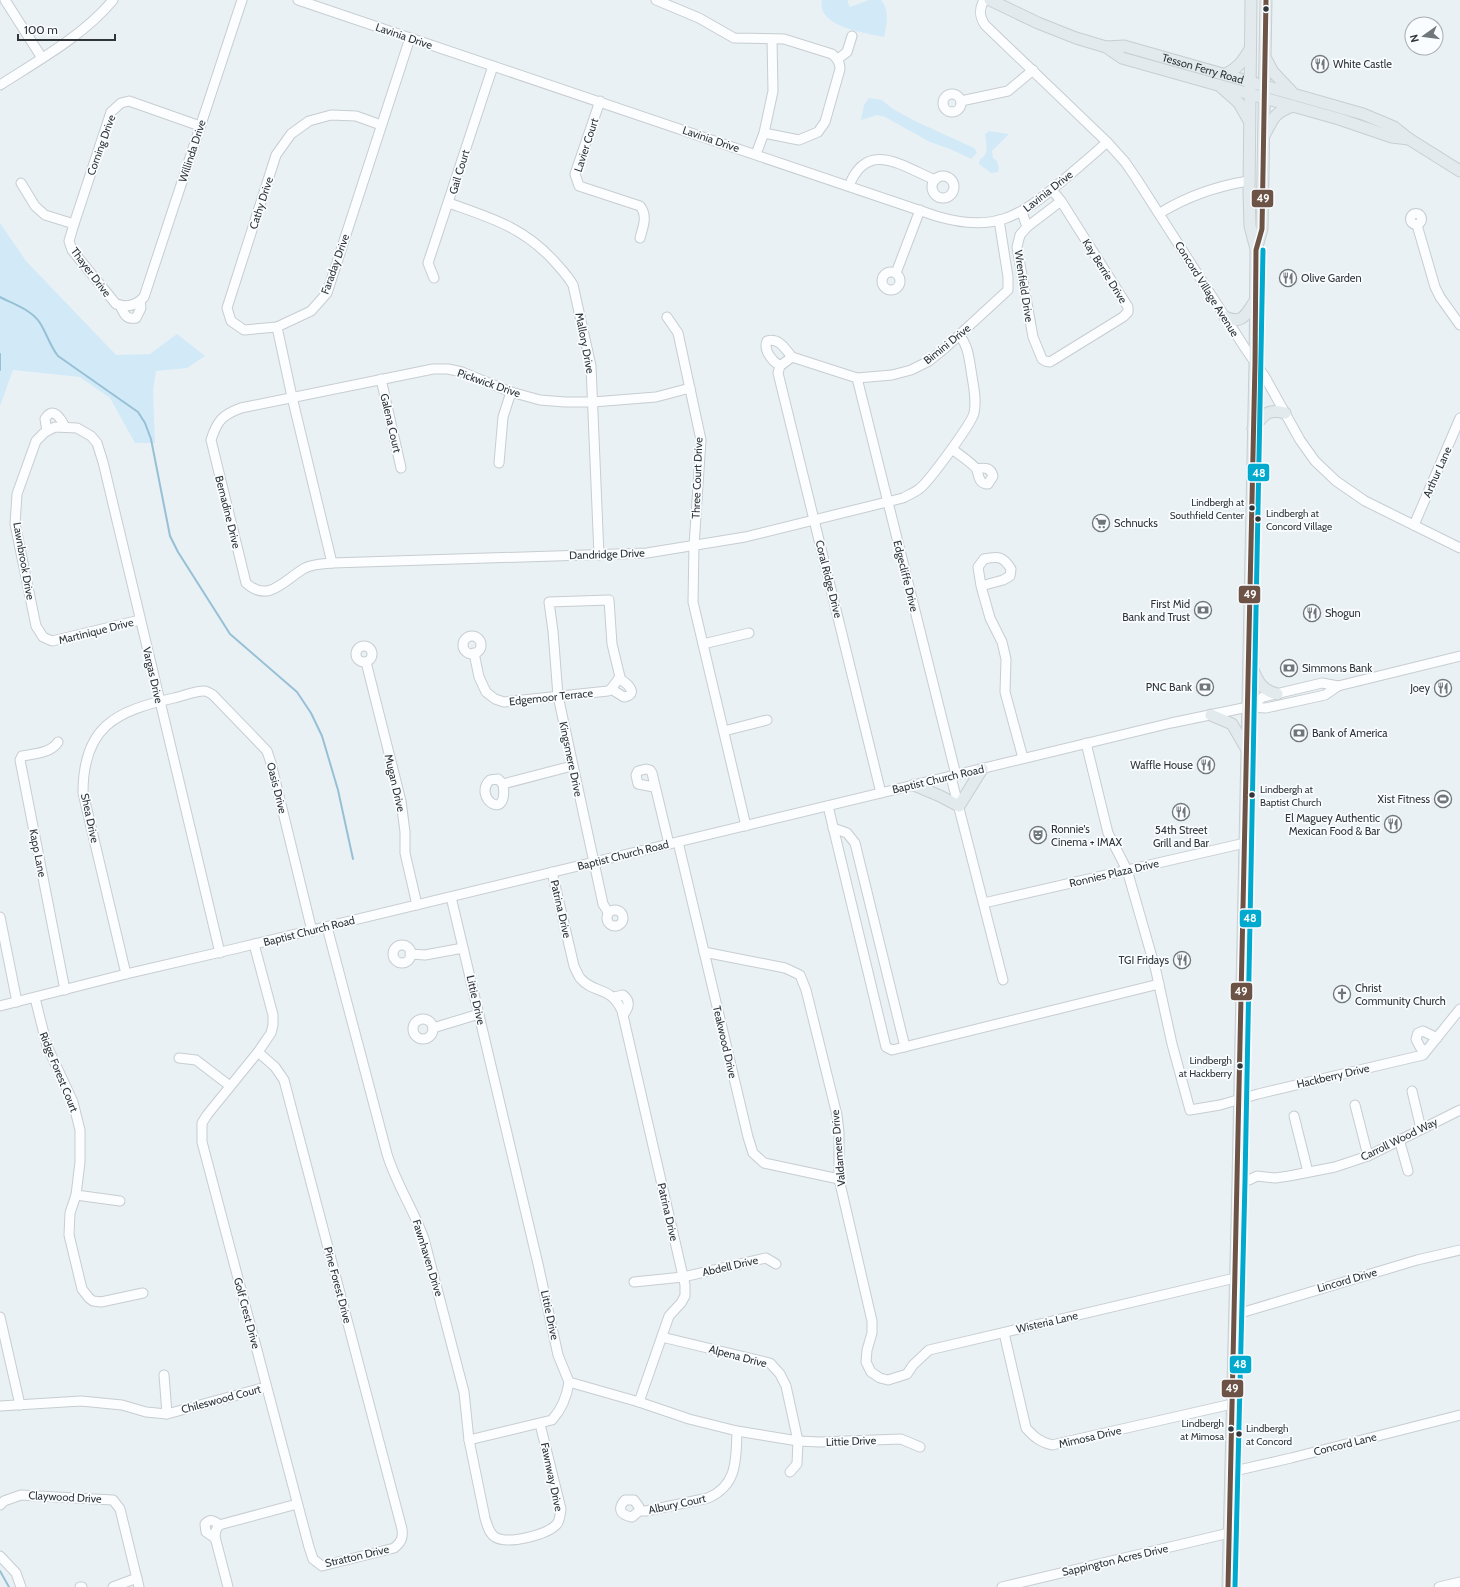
<svg xmlns="http://www.w3.org/2000/svg" width="1460" height="1587" font-family="Cabin,sans-serif">
  <style>
    .green { fill: #d2eaf7 }
    .lines { fill: none; stroke-linecap: round; stroke-linejoin: round }
    .stream { stroke: #97c0d6; stroke-width: 2 }
    .minor-casing { stroke: #c7cdd1; stroke-width: 11 }
    .major-casing { stroke: #c9cecf; stroke-width: 13 }
    .minor { stroke: #fcfdfe; stroke-width: 9 }
    .major { stroke: #e2eaee; stroke-width: 11 }
    .bus-1-casing { stroke: #fafdff; stroke-width: 8 }
    .bus-2-casing { stroke: #fafdff; stroke-width: 8 }
    .bus-1 { stroke: #6c5345; stroke-width: 5 }
    .bus-2 { stroke: #00a9ce; stroke-width: 5 }
    .bus-dot { fill: #2f3538; stroke: #fafdff; stroke-width: 1.5 }
    .labels { text-anchor: middle; dominant-baseline: central; stroke-width: 3.5; stroke-linejoin: round; paint-order: stroke }
    .bus-label { font-size: 10px; fill: #2f3538; stroke: #fafdff; text-anchor: end }
    .street-label { font-size: 11px; fill: #2f3538; stroke: #fafdff }
    .poi-label { font-size: 11px; fill: #2f3538; stroke: #fafdff; text-anchor: start }
    .line-badge { stroke: #fafdff; stroke-width: 1.5 }
    .badge-label { font-size: 11px; text-anchor: middle; font-weight: bold; fill: #fff }
  </style>
  <rect width="100%" height="100%" fill="#e9f1f5"/>
  <g class="green">
    <path d="M822,0H848V3L850,7L869,0H881C890,11 887,24 884,37C866,33 816,27 822,0Z"/>
    <polygon points="869,98 882,100 893,109 915,121 974,148 977,153 971,159 950,149 930,142 885,117 877,115 861,120 864,105"/>
    <path d="M989,131L1009,134L992,151L993,158L997,161L999,168L998,172L991,173L979,164L980,159C990,155 986,143 985,134Z"/>
    <polygon points="0,223 26,261 116,355 150,354 177,334 205,356 187,368 156,371 153,390 155,443 135,443 110,398 80,377 13,370 0,406"/>
  </g>
  <g class="lines">
    <g class="stream">
      <path d="M0,297C13,304 32,310 40,323C47,334 50,346 58,356L138,412L145,423L151,439L170,536L178,552L230,634L297,692L311,713L322,736L338,790L353,859"/>
      <polyline points="0,354 0,370"/>
      <polyline points="0,1571 9,1587"/>
    </g>
    <g class="minor-casing">
      <g id="minor">
        <polyline points="5,0 42,58"/>
        <path d="M298,0L936,216C993,233 1018,218 1061,182C1076,169 1092,156 1107,142"/>
        <path d="M656,0L699,18L734,38L784,39L832,54C837,58 840,62 840,69L825,122L818,132L799,140L764,133"/>
        <path d="M984,0C979,9 979,16 985,25L1107,142L1125,162L1136,178L1245,348L1265,377L1300,440L1315,461L1336,481L1365,501L1460,548"/>
        <polyline points="838,59 847,52 852,36"/>
        <path d="M0,85C39,60 83,36 113,0"/>
        <circle cx="952" cy="103" r="9"/>
        <path d="M600,101L575,174L579,186L640,206C648,216 643,227 640,238"/>
        <polyline points="961,101 1008,91 1033,70"/>
        <polyline points="381,125 356,116 331,115 309,121 291,134 276,155 227,308 231,321 244,330 277,327 311,311 327,293 410,38"/>
        <path d="M200,126L129,101L121,103L111,112L74,224L69,241L72,250L116,304C127,308 136,306 144,297L242,0"/>
        <polyline points="756,154 764,133 773,91 772,39"/>
        <circle cx="943" cy="187" r="11"/>
        <polyline points="21,183 35,206 45,215 74,224"/>
        <path d="M849,186C867,139 902,166 935,180"/>
        <path d="M449,203C491,218 523,227 554,261C561,269 568,276 573,285L591,366L599,555"/>
        <polyline points="1022,212 1027,227 1020,235 1017,247 1033,337 1042,359 1045,361 1050,362 1123,317 1128,312 1128,307 1061,201 1052,190"/>
        <path d="M1160,213C1186,197 1218,186 1248,181"/>
        <circle cx="1416" cy="219" r="5.5"/>
        <polyline points="1417,225 1435,287 1440,297 1460,325"/>
        <polyline points="1027,227 1061,201"/>
        <circle cx="891" cy="281" r="9"/>
        <polyline points="896,273 920,210"/>
        <polyline points="434,278 428,263 493,66"/>
        <path d="M120,305C124,314 126,320 136,318L141,308L140,301"/>
        <polyline points="667,317 678,333 701,440 694,546 693,602 746,826"/>
        <polyline points="277,327 292,397 332,563"/>
        <path d="M780,366C772,361 763,350 767,341C779,337 785,349 792,357"/>
        <polyline points="857,378 956,775"/>
        <polyline points="381,379 401,468"/>
        <path d="M690,388L656,397L593,402H565L540,400L511,392L462,372L448,369H433L241,408C222,415 217,421 211,440L246,583C269,604 285,579 305,568C313,564 323,564 332,563L647,553L745,537L903,498C908,495 914,493 919,489C928,483 972,423 974,413C977,399 973,384 971,370C969,358 968,346 960,336"/>
        <path d="M47,431L45,419C53,405 61,419 65,427"/>
        <path d="M952,449C957,453 975,465 977,470C979,477 979,484 988,484L993,476C991,468 985,467 977,469"/>
        <polyline points="499,463 503,417 511,392"/>
        <polyline points="1414,525 1460,418"/>
        <path d="M981,586L1003,580L1010,576L1011,569C1003,556 998,556 984,559L978,567L981,586L990,618L1002,642L1006,659L1005,692L1023,758"/>
        <polyline points="140,620 52,641 43,637 36,626 15,524 17,494 36,441 45,432 55,427 77,428 91,436 97,443 103,462 220,953"/>
        <circle cx="472" cy="645" r="9"/>
        <polyline points="703,644 749,633"/>
        <circle cx="364" cy="654" r="8"/>
        <polyline points="474,653 479,677 486,692 495,699 504,702 608,691 611,689 620,677 612,644 609,600 549,602 553,631 558,696 603,904 608,912"/>
        <polyline points="366,662 401,801 405,832 405,853 417,905"/>
        <path d="M611,689L624,697C640,694 626,682 619,679"/>
        <polyline points="1248,707 1263,697 1322,683 1338,686"/>
        <polyline points="724,731 767,720"/>
        <path d="M58,742C51,753 34,754 22,756L20,760L65,990"/>
        <polyline points="1086,743 1108,833 1127,870 1156,971 1172,1044 1190,1110 1220,1105 1258,1094 1423,1055 1460,1009"/>
        <polyline points="951,777 1003,980"/>
        <path d="M503,784C509,824 472,797 490,780L498,779L503,784L572,766"/>
        <polyline points="654,787 638,784 636,775 638,771 646,769 650,770 652,773 669,844"/>
        <polyline points="881,793 778,373 780,366 792,357 857,378 892,375 911,370 929,361 944,349 1008,290 1008,277 999,220"/>
        <polyline points="828,806 886,1047 892,1050 1159,984"/>
        <polyline points="833,828 847,833 855,843 905,1047"/>
        <polyline points="678,842 748,1137 753,1153 764,1163 839,1179"/>
        <path d="M552,872L574,966C576,970 578,975 580,978C595,995 610,985 622,1011L685,1285V1296L681,1303L669,1316L639,1402"/>
        <polyline points="451,897 538,1264 558,1355 569,1382 639,1402 689,1419 737,1431 798,1441 820,1442 901,1439 920,1447"/>
        <polyline points="984,903 1245,843"/>
        <circle cx="615" cy="918" r="8"/>
        <polyline points="0,917 17,1002"/>
        <path d="M327,927L387,1154C396,1184 414,1210 424,1239L464,1392L469,1440L485,1518C487,1525 489,1533 495,1537C508,1545 547,1535 557,1524C560,1520 560,1514 561,1509L540,1424"/>
        <path d="M254,944L273,1015V1025L271,1033L258,1052L207,1115L202,1123V1142L309,1547L313,1559L322,1566L394,1548C402,1542 403,1537 402,1529L284,1080L275,1067L258,1052"/>
        <circle cx="402" cy="954" r="9"/>
        <polyline points="704,952 785,968 800,975 806,990 837,1115 839,1132 839,1179 872,1321 872,1333 867,1350 866,1362 871,1372 880,1378 888,1380 907,1374 913,1365 929,1350 1235,1278"/>
        <polyline points="410,954 425,955 463,948"/>
        <path d="M126,974L83,793C83,727 115,711 174,698C183,696 195,691 204,691C207,691 210,693 213,695L267,751L271,763L312,931"/>
        <path d="M614,997L623,995C631,1001 629,1008 623,1015"/>
        <polyline points="35,998 47,1046 73,1102 80,1130 80,1162 76,1195 70,1213 69,1235 82,1289 89,1298 93,1301 101,1302 143,1293"/>
        <polyline points="0,1006 126,974 238,948 1171,723 1248,707 1266,708 1325,695 1338,686 1460,656"/>
        <circle cx="423" cy="1029" r="10"/>
        <polyline points="433,1028 479,1014"/>
        <polyline points="1425,1052 1420,1047 1416,1039 1418,1033 1423,1031 1437,1038"/>
        <polyline points="179,1058 196,1060 230,1086"/>
        <polyline points="1412,1091 1421,1129"/>
        <polyline points="1355,1105 1368,1156"/>
        <polyline points="1294,1116 1308,1172"/>
        <polyline points="1399,1139 1408,1171"/>
        <polyline points="1238,1181 1249,1180 1257,1176 1275,1178 1289,1176 1335,1167 1368,1156 1460,1110"/>
        <polyline points="76,1195 120,1201"/>
        <polyline points="634,1282 683,1277 766,1258 776,1264"/>
        <polyline points="1234,1315 1417,1260 1460,1250"/>
        <polyline points="0,1317 20,1405"/>
        <path d="M1004,1333L1026,1428C1034,1437 1040,1442 1052,1445L1232,1404"/>
        <polyline points="662,1337 770,1363 780,1374 786,1386 798,1441 797,1464 790,1472"/>
        <polyline points="164,1375 167,1414"/>
        <polyline points="0,1406 81,1401 122,1405 146,1412 167,1414 266,1387"/>
        <path d="M469,1440L552,1420C561,1410 567,1396 569,1382"/>
        <polyline points="1230,1472 1291,1458 1460,1415"/>
        <polyline points="0,1505 4,1501 21,1495 113,1500 120,1509 139,1587"/>
        <path d="M639,1511V1507L634,1500H625C617,1509 620,1515 632,1517L639,1511H646L708,1498C738,1485 736,1459 737,1431"/>
        <path d="M215,1538L206,1532L205,1524C211,1518 214,1521 220,1525"/>
        <polyline points="0,1556 16,1573 21,1587"/>
        <polyline points="80,1587 82,1587"/>
        <polyline points="113,1587 137,1578"/>
        <polyline points="228,1587 215,1537 216,1530 219,1525 297,1504"/>
        <polyline points="1002,1587 1229,1533"/>
        <polyline points="1439,1587 1460,1582"/>
      </g>
    </g>
    <g class="major-casing">
      <g id="major">
        <polyline points="990,0 1038,23 1076,38 1106,47 1122,58 1339,119 1392,137 1409,139"/>
        <polyline points="1251,0 1249,192 1250,226 1256,249"/>
        <path id="s1" d="M1106,47L1124,46L1363,114L1394,127L1409,139L1460,171"/>
        <polyline points="1266,59 1273,72 1291,91"/>
        <path d="M1226,74C1238,68 1243,61 1250,49"/>
        <polyline points="1222,88 1239,103 1248,119"/>
        <path d="M1265,134C1273,118 1275,112 1293,106"/>
        <path d="M1225,317C1243,325 1246,314 1255,301"/>
        <path d="M1253,429C1263,416 1266,408 1285,413"/>
        <path d="M1250,663C1257,679 1259,689 1277,694"/>
        <polyline points="1211,715 1232,724 1246,748"/>
        <polyline points="914,785 940,796 959,806 982,769"/>
        <polyline points="1228,1587 1238,1181 1255,363 1256,250 1262,229 1266,0"/>
      </g>
    </g>
    <use href="#minor" class="minor"/>
    <use href="#major" class="major"/>
    <g class="bus-1-casing">
      <polyline id="bus-1" points="1228,1587 1255,363 1256,250 1262,229 1266,0"/>
    </g>
    <g class="bus-2-casing">
      <polyline id="bus-2" points="1235,1587 1245,1181 1263,250"/>
    </g>
    <use href="#bus-1" class="bus-1"/>
    <use href="#bus-2" class="bus-2"/>
  </g>
  <defs>
    <g id="restaurant-ring" transform="scale(0.9)"><circle r="9.5" fill="#fafdff" stroke="#70777a" stroke-width="1.5"/><path d="M-5-6h1v4h1v-4h1v4h1v-4h1v5L-1.5 .5V6h-2V.5L-5-1ZM5-6V6H3V1.5H1.5Q1.5-4 5-6Z" fill="#70777a"/></g>
    <g id="supermarket-ring" transform="scale(0.9)"><circle r="9.5" fill="#fafdff" stroke="#70777a" stroke-width="1.5"/><path d="M-6-5.5h2.5l.6 2H6L4.5 2H-2.5L-4.4-4H-6ZM-1.5 3.2a1.3 1.3 0 1 0 .1 0ZM3 3.2a1.3 1.3 0 1 0 .1 0Z" fill="#70777a"/></g>
    <g id="bank-ring" transform="scale(0.9)"><circle r="9.5" fill="#fafdff" stroke="#70777a" stroke-width="1.5"/><path d="M-6-4H6V4H-6ZM0-2.3a2.3 2.3 0 1 0 0 4.6a2.3 2.3 0 1 0 0-4.6Z" fill="#70777a"/></g>
    <g id="stadium-ring" transform="scale(0.9)"><circle r="9.5" fill="#fafdff" stroke="#70777a" stroke-width="1.5"/><path d="M0-5a6.5 5 0 1 0 0 10a6.5 5 0 1 0 0-10ZM-3.5-1.8h7v3.6h-7Z" fill="#70777a"/></g>
    <g id="theatre-ring" transform="scale(0.9)"><circle r="9.5" fill="#fafdff" stroke="#70777a" stroke-width="1.5"/><path d="M-5-5.5Q0-4 5-5.5V0Q5 5 0 6Q-5 5-5 0ZM-3.3-2.5H-1v1.5H-3.3ZM1-2.5H3.3v1.5H1ZM-2.8 1Q0 5.5 2.8 1Z" fill="#70777a"/></g>
    <g id="church-ring" transform="scale(0.9)"><circle r="9.5" fill="#fafdff" stroke="#70777a" stroke-width="1.5"/><path d="M-1.2-6h2.4v3.5h3.3v2.4h-3.3V6h-2.4V-.1h-3.3v-2.4h3.3Z" fill="#70777a"/></g>
  </defs>
  <g fill-rule="evenodd">
    <use href="#restaurant-ring" x="1320" y="64"/>
    <use href="#restaurant-ring" x="1288" y="278"/>
    <use href="#supermarket-ring" x="1101" y="523"/>
    <use href="#bank-ring" x="1203" y="610"/>
    <use href="#restaurant-ring" x="1312" y="613"/>
    <use href="#bank-ring" x="1289" y="668"/>
    <use href="#bank-ring" x="1205" y="687"/>
    <use href="#restaurant-ring" x="1443" y="688"/>
    <use href="#bank-ring" x="1299" y="733"/>
    <use href="#restaurant-ring" x="1206" y="765"/>
    <use href="#stadium-ring" x="1443" y="799"/>
    <use href="#restaurant-ring" x="1181" y="812"/>
    <use href="#restaurant-ring" x="1393" y="824"/>
    <use href="#theatre-ring" x="1038" y="835"/>
    <use href="#restaurant-ring" x="1182" y="960"/>
    <use href="#church-ring" x="1342" y="994"/>
  </g>
  <g class="bus-dot">
    <circle cx="1266" cy="9" r="3.5"/>
    <circle cx="1252" cy="508" r="3.5"/>
    <circle cx="1258" cy="519" r="3.5"/>
    <circle cx="1252" cy="795" r="3.5"/>
    <circle cx="1240" cy="1066" r="3.5"/>
    <circle cx="1231" cy="1429" r="3.5"/>
    <circle cx="1239" cy="1434" r="3.5"/>
  </g>
  <g class="labels">
    <g class="bus-label">
      <text x="1244" y="502">Lindbergh at<tspan x="1244" dy="13">Southfield Center</tspan></text>
      <text x="1266" y="513" text-anchor="start">Lindbergh at<tspan x="1266" dy="13">Concord Village</tspan></text>
      <text x="1260" y="789" text-anchor="start">Lindbergh at<tspan x="1260" dy="13">Baptist Church</tspan></text>
      <text x="1232" y="1060">Lindbergh<tspan x="1232" dy="13">at Hackberry</tspan></text>
      <text x="1224" y="1423">Lindbergh<tspan x="1224" dy="13">at Mimosa</tspan></text>
      <text x="1246" y="1428" text-anchor="start">Lindbergh<tspan x="1246" dy="13">at Concord</tspan></text>
    </g>
    <g class="street-label">
      <text transform="translate(404 36) rotate(19)">Lavinia Drive</text>
      <text stroke="none"><textPath href="#s1" startOffset="100">Tesson Ferry Road</textPath></text>
      <text transform="translate(711 139) rotate(19)">Lavinia Drive</text>
      <text transform="translate(101 145) rotate(-70)">Corning Drive</text>
      <text transform="translate(586 145) rotate(-72)">Lavier Court</text>
      <text transform="translate(192 151) rotate(-72)">Willinda Drive</text>
      <text transform="translate(459 172) rotate(-73)">Gail Court</text>
      <text transform="translate(1048 191) rotate(-38)">Lavinia Drive</text>
      <text transform="translate(261 203) rotate(-72)">Cathy Drive</text>
      <text transform="translate(335 264) rotate(-70)">Faraday Drive</text>
      <text transform="translate(1105 271) rotate(58)">Kay Berrie Drive</text>
      <text transform="translate(91 272) rotate(53)">Thayer Drive</text>
      <text transform="translate(1024 286) rotate(81)">Wrenfield Drive</text>
      <text transform="translate(1207 289) rotate(58)">Concord Village Avenue</text>
      <text transform="translate(585 343) rotate(79)">Mallory Drive</text>
      <text transform="translate(947 344) rotate(-39)">Bimini Drive</text>
      <text transform="translate(489 383) rotate(19)">Pickwick Drive</text>
      <text transform="translate(391 423) rotate(77)">Galena Court</text>
      <text transform="translate(1437 472) rotate(-66)">Arthur Lane</text>
      <text transform="translate(697 478) rotate(-88)">Three Court Drive</text>
      <text transform="translate(228 512) rotate(76)">Bernadine Drive</text>
      <text transform="translate(607 554) rotate(-2)">Dandridge Drive</text>
      <text transform="translate(24 561) rotate(80)">Lawnbrook Drive</text>
      <text transform="translate(906 576) rotate(76)">Edgecliffe Drive</text>
      <text transform="translate(829 579) rotate(76)">Coral Ridge Drive</text>
      <text transform="translate(96 631) rotate(-14)">Martinique Drive</text>
      <text transform="translate(153 675) rotate(77)">Vargas Drive</text>
      <text transform="translate(551 697) rotate(-6)">Edgemoor Terrace</text>
      <text transform="translate(571 759) rotate(78)">Kingsmere Drive</text>
      <text transform="translate(938 779) rotate(-13)">Baptist Church Road</text>
      <text transform="translate(395 783) rotate(77)">Mugan Drive</text>
      <text transform="translate(277 788) rotate(76)">Oasis Drive</text>
      <text transform="translate(90 818) rotate(78)">Shea Drive</text>
      <text transform="translate(38 853) rotate(79)">Kapp Lane</text>
      <text transform="translate(623 855) rotate(-14)">Baptist Church Road</text>
      <text transform="translate(1114 873) rotate(-13)">Ronnies Plaza Drive</text>
      <text transform="translate(561 909) rotate(77)">Patrina Drive</text>
      <text transform="translate(309 931) rotate(-14)">Baptist Church Road</text>
      <text transform="translate(476 1000) rotate(77)">Littie Drive</text>
      <text transform="translate(725 1042) rotate(77)">Teakwood Drive</text>
      <text transform="translate(59 1072) rotate(68)">Ridge Forest Court</text>
      <text transform="translate(1333 1076) rotate(-13)">Hackberry Drive</text>
      <text transform="translate(1399 1139) rotate(-26)">Carroll Wood Way</text>
      <text transform="translate(838 1148) rotate(-95)">Valdamere Drive</text>
      <text transform="translate(668 1212) rotate(77)">Patrina Drive</text>
      <text transform="translate(428 1258) rotate(73)">Fawnhaven Drive</text>
      <text transform="translate(730 1266) rotate(-13)">Abdell Drive</text>
      <text transform="translate(1347 1280) rotate(-16)">Lincord Drive</text>
      <text transform="translate(338 1285) rotate(75)">Pine Forest Drive</text>
      <text transform="translate(247 1313) rotate(75)">Golf Crest Drive</text>
      <text transform="translate(550 1315) rotate(78)">Littie Drive</text>
      <text transform="translate(1047 1322) rotate(-13)">Wisteria Lane</text>
      <text transform="translate(738 1356) rotate(15)">Alpena Drive</text>
      <text transform="translate(221 1399) rotate(-15)">Chileswood Court</text>
      <text transform="translate(1090 1437) rotate(-13)">Mimosa Drive</text>
      <text transform="translate(851 1441) rotate(-2)">Littie Drive</text>
      <text transform="translate(1345 1444) rotate(-14)">Concord Lane</text>
      <text transform="translate(552 1477) rotate(78)">Fawnway Drive</text>
      <text transform="translate(65 1497) rotate(3)">Claywood Drive</text>
      <text transform="translate(677 1504) rotate(-12)">Albury Court</text>
      <text transform="translate(357 1556) rotate(-13)">Stratton Drive</text>
      <text transform="translate(1115 1560) rotate(-13)">Sappington Acres Drive</text>
    </g>
    <g class="poi-label">
      <text x="1333" y="64">White Castle</text>
      <text x="1301" y="278">Olive Garden</text>
      <text x="1114" y="523">Schnucks</text>
      <text x="1190" y="604" text-anchor="end">First Mid<tspan x="1190" dy="13">Bank and Trust</tspan></text>
      <text x="1325" y="613">Shogun</text>
      <text x="1302" y="668">Simmons Bank</text>
      <text x="1192" y="687" text-anchor="end">PNC Bank</text>
      <text x="1430" y="688" text-anchor="end">Joey</text>
      <text x="1312" y="733">Bank of America</text>
      <text x="1193" y="765" text-anchor="end">Waffle House</text>
      <text x="1430" y="799" text-anchor="end">Xist Fitness</text>
      <text x="1380" y="818" text-anchor="end">El Maguey Authentic<tspan x="1380" dy="13">Mexican Food &amp; Bar</tspan></text>
      <text x="1051" y="829">Ronnie's<tspan x="1051" dy="13">Cinema + IMAX</tspan></text>
      <text x="1181" y="830" text-anchor="middle">54th Street<tspan x="1181" dy="13">Grill and Bar</tspan></text>
      <text x="1169" y="960" text-anchor="end">TGI Fridays</text>
      <text x="1355" y="988">Christ<tspan x="1355" dy="13">Community Church</tspan></text>
    </g>
  </g>
  <g class="line-badge">
    <rect x="1251" y="189" width="23" height="19" rx="4" fill="#6c5345"/>
    <rect x="1247" y="463" width="23" height="19" rx="4" fill="#00a9ce"/>
    <rect x="1238" y="585" width="23" height="19" rx="4" fill="#6c5345"/>
    <rect x="1239" y="909" width="23" height="19" rx="4" fill="#00a9ce"/>
    <rect x="1230" y="982" width="23" height="19" rx="4" fill="#6c5345"/>
    <rect x="1229" y="1355" width="23" height="19" rx="4" fill="#00a9ce"/>
    <rect x="1221" y="1379" width="23" height="19" rx="4" fill="#6c5345"/>
  </g>
  <g class="badge-label">
    <text x="1263" y="202">49</text>
    <text x="1259" y="477">48</text>
    <text x="1250" y="598">49</text>
    <text x="1250" y="922">48</text>
    <text x="1241" y="995">49</text>
    <text x="1240" y="1368">48</text>
    <text x="1232" y="1392">49</text>
  </g>
  <g transform="translate(1424 36) rotate(256)"><circle r="19" fill="#fafdff" stroke="#a9adaf"/>
  <path d="M0-3L7 15L0 10L-7 15Z" fill="#70777a"/>
  <text y="-6" font-size="11" font-weight="bold" text-anchor="middle" fill="#2f3538">N</text>
  </g>
  <path d="M18 34v6h97v-6" fill="none" stroke="#2f3538" stroke-width="2"/>
  <text x="24" y="34" font-size="12" fill="#2f3538" stroke="#fafdff" stroke-width="3" paint-order="stroke">100 m</text>
</svg>
